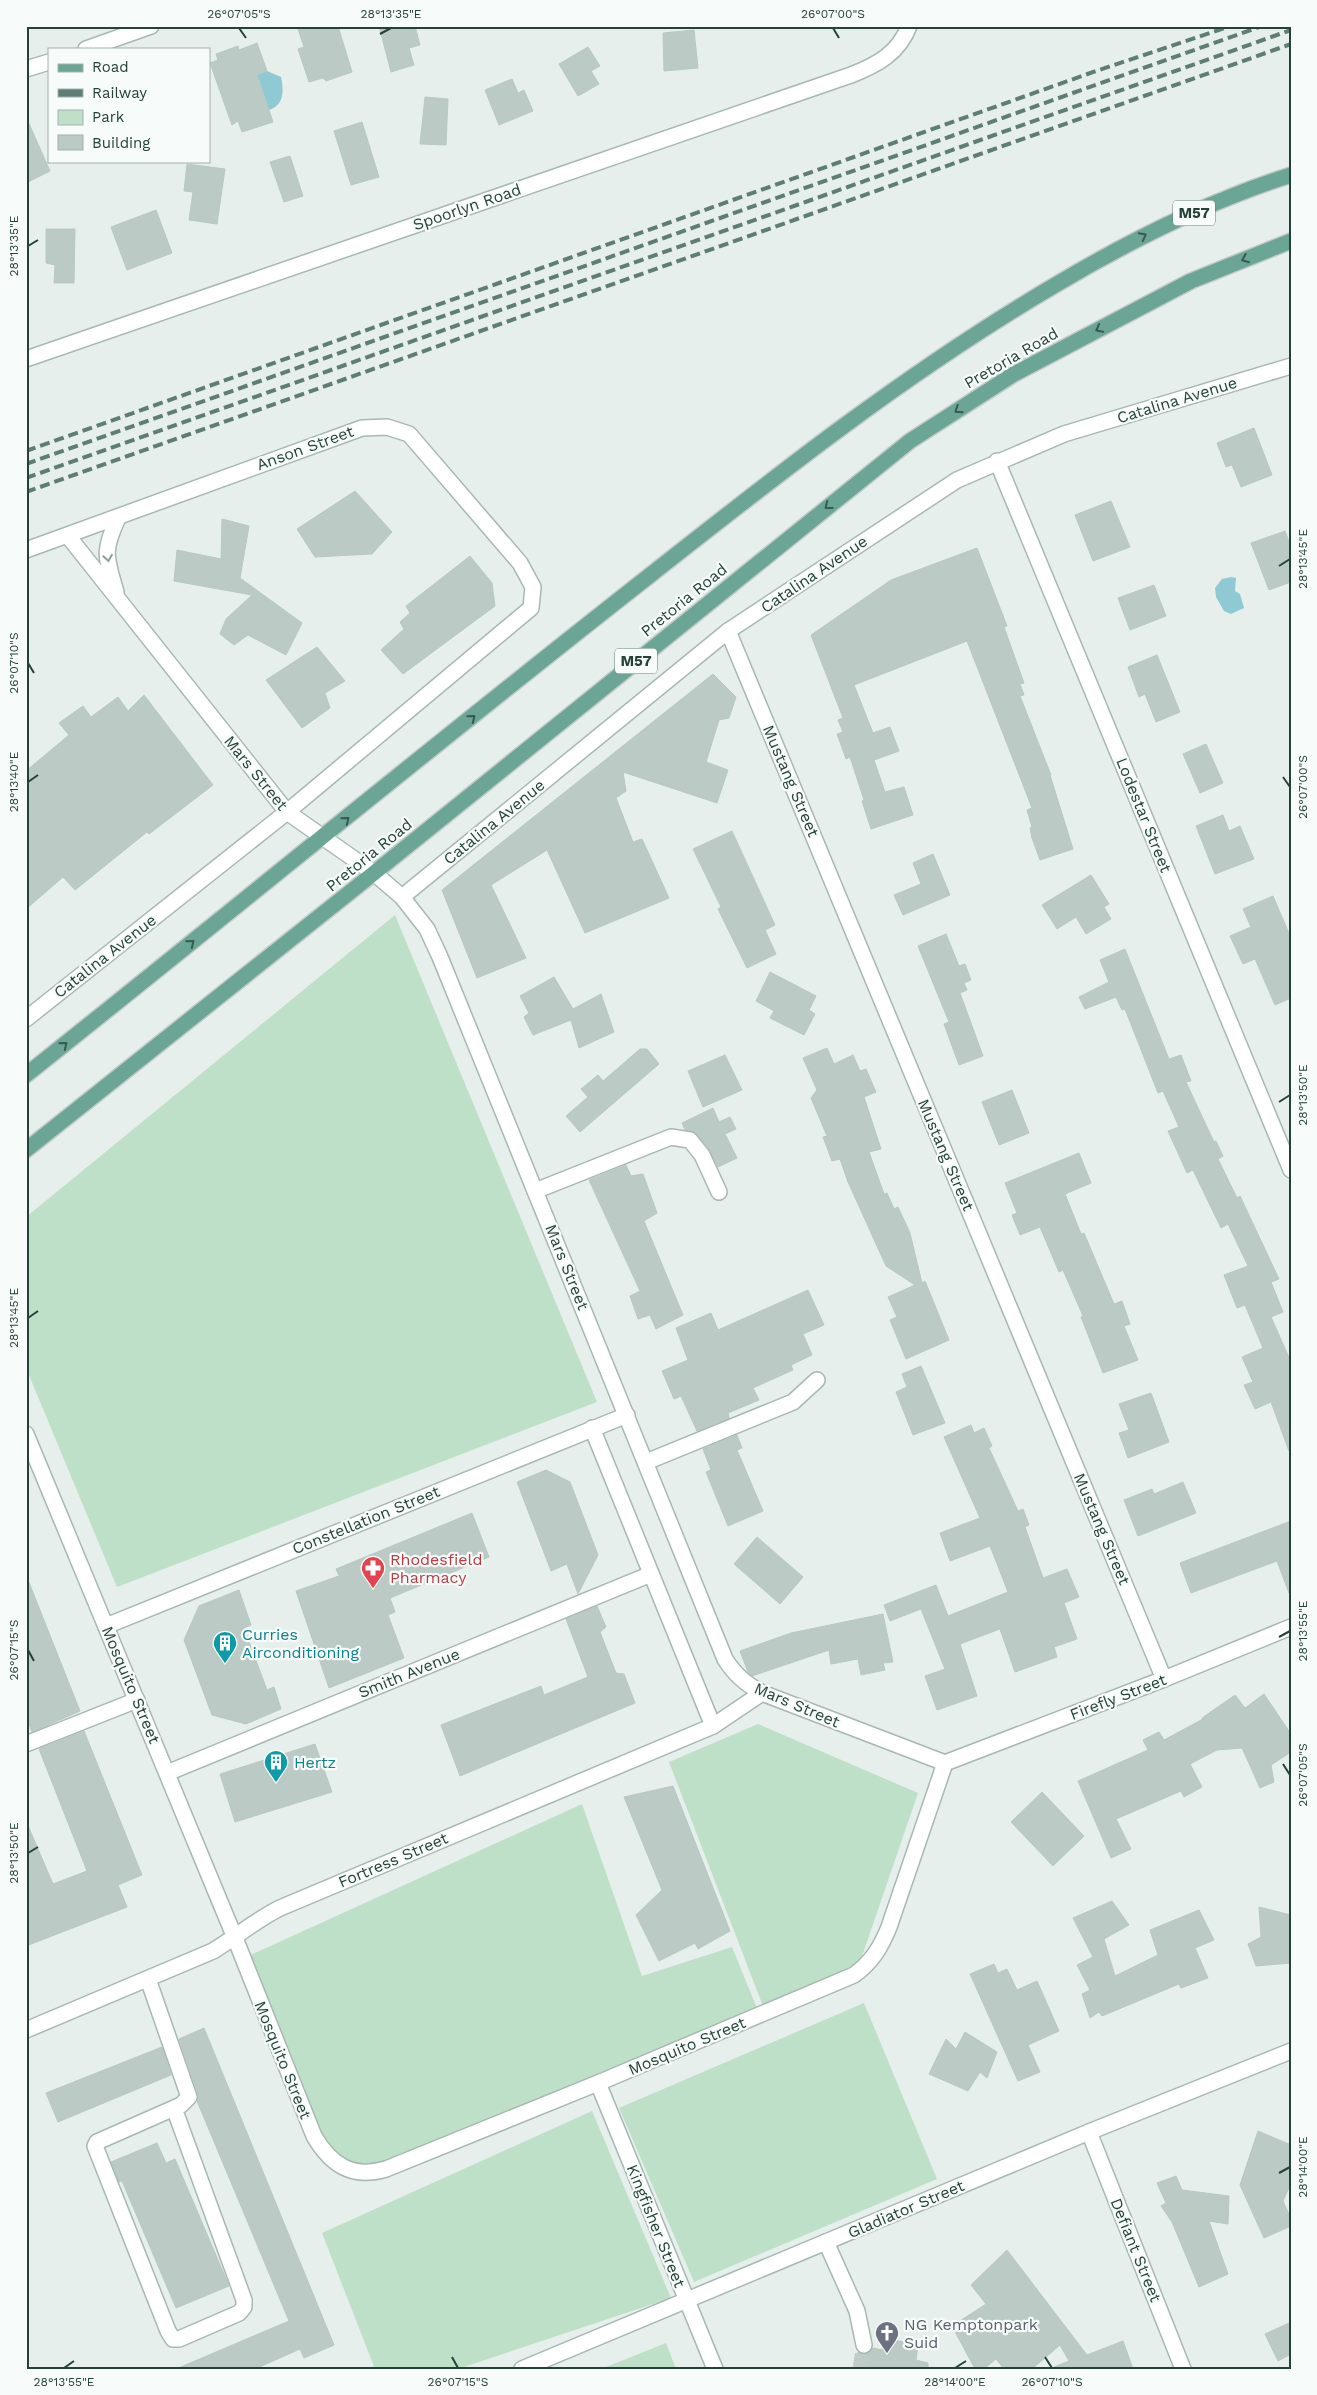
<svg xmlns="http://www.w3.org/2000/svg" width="1317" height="2395" font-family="'Work Sans',sans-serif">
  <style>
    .green { fill: #bfe0c8 }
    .water { fill: #8ec9d4 }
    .building { fill: #bbcac4; stroke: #b8c9c2 }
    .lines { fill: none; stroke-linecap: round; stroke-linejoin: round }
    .minor-tunnel { stroke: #bfccc8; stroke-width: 15; stroke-dasharray: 15 8; stroke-linecap: butt }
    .minor-casing { stroke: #a8b8b2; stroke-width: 18 }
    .major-casing { stroke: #c2cac8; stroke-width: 18 }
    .minor { stroke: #fff; stroke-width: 15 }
    .major { stroke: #6aa596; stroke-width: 15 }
    .rail { stroke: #5f7d75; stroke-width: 4; stroke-dasharray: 10 5; stroke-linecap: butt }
    .oneway { stroke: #365b51 }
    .oneway2 { stroke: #92a09c }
    .ticks { fill: none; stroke: #24423a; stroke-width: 2 }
    .labels { text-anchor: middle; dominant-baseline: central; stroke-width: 4.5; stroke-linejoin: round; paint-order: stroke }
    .shield { fill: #f7fbf9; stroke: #637a73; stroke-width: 1 }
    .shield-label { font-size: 15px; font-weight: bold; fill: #24423a }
    .street-label { font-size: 16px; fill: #24423a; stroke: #f7fbf9 }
    .health-label { font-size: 16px; fill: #be3a42; stroke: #f7fbf9; text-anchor: start }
    .culture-label { font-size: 16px; fill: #0d838f; stroke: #f7fbf9; text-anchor: start }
    .worship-label { font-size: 16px; fill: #5b616d; stroke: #f7fbf9; text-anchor: start }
    .neatline { fill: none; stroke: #24423a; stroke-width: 2 }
    .ticks-label { font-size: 12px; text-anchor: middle; fill: #24423a }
  </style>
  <rect width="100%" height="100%" fill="#e6efeb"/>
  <g class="green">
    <polygon points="395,915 597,1402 117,1587 26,1368 26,1217"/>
    <polygon points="758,1724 918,1793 857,1971 766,2014 669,1762"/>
    <polygon points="582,1804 642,1976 732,1947 759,2013 369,2173 317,2143 242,1959"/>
    <polygon points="864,2003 937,2179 694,2282 619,2108"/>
    <polygon points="592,2111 671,2298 458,2369 375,2369 322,2233"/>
    <polygon points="666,2343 676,2369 601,2369"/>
  </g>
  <g class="water">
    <path d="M267,71L281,77C284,91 284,105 269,110L257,75Z"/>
    <polygon points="1231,577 1236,578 1235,591 1240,594 1244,608 1231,614 1224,611 1216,597 1215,588 1222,579"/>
  </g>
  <g class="building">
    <polygon points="297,26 338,26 352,72 326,81 323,78 309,82 298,49 304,47"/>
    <polygon points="379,26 415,26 420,45 409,48 414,65 391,72"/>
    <polygon points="694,30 698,68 664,71 663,33"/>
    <polygon points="257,43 267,71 257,75 273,122 242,132 238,121 232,125 210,63 218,60 216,54 238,46 239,50"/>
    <polygon points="588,47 600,66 591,71 599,84 578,96 559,64"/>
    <polygon points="512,79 518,93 524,90 533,111 499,125 485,90"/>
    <polygon points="425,97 448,99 446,145 420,144"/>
    <polygon points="26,117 50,171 26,183"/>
    <polygon points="362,122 379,177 351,185 334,131"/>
    <polygon points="290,156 303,196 284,202 270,162"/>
    <polygon points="187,164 225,169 217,224 189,220 193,192 184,191"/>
    <polygon points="156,210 172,253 127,270 111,227"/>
    <polygon points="46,229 75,229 74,283 54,283 55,265 46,263"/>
    <polygon points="1254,428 1272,475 1241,487 1232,465 1226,467 1217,443"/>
    <polygon points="355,491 392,532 372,554 315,557 297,529"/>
    <polygon points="1111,501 1130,547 1093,561 1075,515"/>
    <polygon points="222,519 249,526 240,578 302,623 286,655 248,635 234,645 220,634 226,619 252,595 174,581 177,550 221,559"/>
    <polygon points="1285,531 1291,547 1291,582 1269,590 1251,543"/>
    <polygon points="977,548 1007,626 1004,627 1024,683 1020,684 1024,695 1020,696 1051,775 1050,775 1073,849 1040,860 1032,838 1030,828 1032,827 1027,810 1032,808 967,641 854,685 873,733 890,727 899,751 874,760 885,792 904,787 913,815 871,829 862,801 864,800 850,757 846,759 837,734 843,732 838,720 843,718 811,635 891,580"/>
    <polygon points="470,556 492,583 495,606 403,674 381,650 404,629 400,622 410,613 406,606"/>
    <polygon points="1154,585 1166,616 1130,630 1118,598"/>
    <polygon points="317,647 345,681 325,693 330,708 302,728 266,680"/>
    <polygon points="1157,655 1180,712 1156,722 1145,694 1139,697 1128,667"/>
    <polygon points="713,674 736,697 729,718 719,720 706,762 728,770 717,803 623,772 626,791 616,798 633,842 642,839 669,898 585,933 547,850 491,885 526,958 477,978 442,890"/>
    <polygon points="144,695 213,785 149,834 147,832 75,890 63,877 26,909 26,771 69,735 59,723 83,706 91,717 118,697 128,711"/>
    <polygon points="1206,744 1223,783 1200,793 1183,754"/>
    <polygon points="1223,815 1229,831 1240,826 1254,859 1215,874 1196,826"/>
    <polygon points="732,831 775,925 765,930 776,954 747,968 718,909 721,907 693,849"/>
    <polygon points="933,854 950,895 903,915 894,895 921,884 913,863"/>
    <polygon points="1091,875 1109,904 1104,907 1111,919 1086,934 1076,917 1057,929 1042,905"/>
    <polygon points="1273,896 1291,938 1291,998 1275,1005 1255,959 1243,964 1230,936 1251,927 1243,909"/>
    <polygon points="946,934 959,966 965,964 971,980 964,983 967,990 960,993 983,1056 959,1065 944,1024 949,1022 918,946"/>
    <polygon points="1125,949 1169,1059 1181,1055 1191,1081 1186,1082 1214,1142 1216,1141 1223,1156 1218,1159 1237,1198 1240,1196 1279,1279 1271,1282 1283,1312 1271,1317 1291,1362 1291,1451 1289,1451 1271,1402 1255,1409 1244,1385 1253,1382 1242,1357 1263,1348 1245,1305 1237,1308 1224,1275 1248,1266 1228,1224 1221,1228 1193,1170 1187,1173 1168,1131 1179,1127 1163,1091 1158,1093 1125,1009 1122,1010 1116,997 1085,1009 1079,997 1109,982 1100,960"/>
    <polygon points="770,972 816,996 809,1010 815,1014 804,1035 770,1018 774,1011 756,1001"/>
    <polygon points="554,977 573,1009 601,994 614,1032 579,1048 571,1020 533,1035 524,1017 529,1013 520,996"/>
    <polygon points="827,1048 834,1064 853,1055 860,1071 866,1069 876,1092 864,1097 881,1149 869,1152 884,1194 887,1193 894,1209 898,1207 910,1233 922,1283 925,1281 949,1340 906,1359 890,1320 897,1317 888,1297 915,1285 886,1266 848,1182 840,1159 832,1161 823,1137 827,1136 811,1098 817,1090 803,1058"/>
    <polygon points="640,1049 647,1049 659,1064 580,1132 566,1116 588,1097 581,1089 598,1075 603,1081"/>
    <polygon points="725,1055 742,1090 703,1107 688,1071"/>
    <polygon points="1012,1090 1029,1133 999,1145 982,1102"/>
    <polygon points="713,1108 719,1122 730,1117 736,1129 725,1134 737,1158 718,1167 709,1149 697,1134 685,1130 682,1123"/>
    <polygon points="1079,1153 1091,1183 1065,1194 1081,1234 1084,1233 1114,1304 1122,1301 1130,1324 1124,1326 1138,1360 1103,1373 1081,1317 1083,1316 1063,1270 1059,1272 1040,1227 1020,1235 1012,1215 1017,1213 1005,1183"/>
    <polygon points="626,1165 631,1176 643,1174 657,1213 644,1221 683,1315 656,1329 650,1315 638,1319 630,1296 640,1291 589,1180"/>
    <polygon points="808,1290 824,1325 803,1334 812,1355 791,1365 793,1370 753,1388 759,1400 728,1413 729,1418 697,1431 681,1396 674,1399 662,1371 688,1360 676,1328 711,1313 718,1330"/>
    <polygon points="921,1366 945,1423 913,1435 896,1392 907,1387 902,1374"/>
    <polygon points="1151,1393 1169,1442 1128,1458 1119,1433 1129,1430 1119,1404"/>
    <polygon points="971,1425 974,1433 984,1428 992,1446 989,1448 1018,1511 1023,1509 1029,1525 1025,1527 1043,1578 1067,1569 1079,1597 1064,1603 1077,1639 1054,1647 1057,1657 1015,1672 1000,1629 960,1644 977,1696 937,1710 925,1676 945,1669 921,1609 890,1621 884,1605 936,1585 948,1616 1008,1592 990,1546 950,1561 940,1533 980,1518 944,1437"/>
    <polygon points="737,1435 742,1448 737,1450 763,1511 728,1526 706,1472 711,1470 703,1449"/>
    <polygon points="546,1470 570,1482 598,1555 578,1594 567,1564 551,1571 517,1482"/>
    <polygon points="1183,1482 1196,1513 1138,1536 1124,1500 1152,1489 1154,1494"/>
    <polygon points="472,1513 489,1557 390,1598 395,1612 388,1615 404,1658 329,1688 296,1591 339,1576 336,1569"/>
    <polygon points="1291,1521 1291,1593 1289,1593 1277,1561 1191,1593 1180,1563"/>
    <polygon points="757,1537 803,1577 780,1604 734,1564"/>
    <polygon points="26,1575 80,1711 32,1732 26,1717"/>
    <polygon points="239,1590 251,1625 244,1628 267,1690 274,1687 281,1709 246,1724 212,1715 184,1640 199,1606"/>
    <polygon points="597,1606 606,1627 600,1632 616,1673 624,1674 635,1703 460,1776 441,1725 541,1686 544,1695 588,1677 566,1619"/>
    <polygon points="883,1614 893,1662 883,1663 885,1670 861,1675 858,1659 831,1664 829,1650 752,1676 748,1672 740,1651 791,1633"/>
    <polygon points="1264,1694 1291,1734 1291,1752 1271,1765 1274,1782 1260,1788 1242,1748 1217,1750 1190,1764 1202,1787 1184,1797 1181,1791 1116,1819 1131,1849 1111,1858 1078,1781 1148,1750 1143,1740 1159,1732 1164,1740 1203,1719 1202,1718 1235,1695 1245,1708"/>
    <polygon points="84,1731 142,1875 118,1885 127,1907 26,1946 26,1821 53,1884 87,1871 39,1749"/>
    <polygon points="315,1744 332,1792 235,1822 220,1774"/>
    <polygon points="673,1786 730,1931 698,1949 695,1943 659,1961 636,1915 662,1890 624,1797"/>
    <polygon points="1042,1792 1084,1836 1053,1866 1011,1822"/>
    <polygon points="1112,1901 1129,1925 1104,1939 1115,1976 1158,1955 1150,1930 1199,1910 1214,1940 1195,1948 1208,1978 1181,1988 1179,1984 1102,2016 1099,2012 1090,2018 1082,1994 1090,1990 1077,1965 1093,1957 1073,1918"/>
    <polygon points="1259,1907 1291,1915 1291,1963 1256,1966 1248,1944 1261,1937"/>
    <polygon points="994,1964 998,1973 1007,1969 1017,1990 1037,1981 1059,2031 1028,2045 1040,2072 1018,2081 970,1974"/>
    <polygon points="204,2028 334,2345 304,2358 300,2349 255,2369 176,2369 289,2321 197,2101 198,2094 179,2039"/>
    <polygon points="965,2032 997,2052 987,2078 980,2072 968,2091 929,2074 946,2039 956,2049"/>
    <polygon points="162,2047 171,2075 58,2122 46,2093"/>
    <polygon points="1258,2131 1291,2145 1291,2183 1283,2201 1291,2219 1291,2226 1264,2238 1240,2185"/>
    <polygon points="157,2143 166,2163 175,2159 229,2286 176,2308 122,2181 119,2182 111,2162"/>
    <polygon points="1176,2176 1182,2190 1229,2196 1228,2224 1209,2221 1228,2274 1199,2287 1172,2222 1161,2206 1166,2203 1157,2183"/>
    <polygon points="1007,2250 1087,2355 1123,2341 1133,2369 1055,2369 1054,2367 1069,2361 1060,2345 1032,2369 1004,2369 996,2359 984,2369 975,2369 952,2326 986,2304 971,2285"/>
    <polygon points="1291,2322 1291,2354 1278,2361 1265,2334"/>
    <polygon points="885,2338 918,2345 916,2360 928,2363 928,2369 855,2369 858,2352 866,2354 873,2348 882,2350"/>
  </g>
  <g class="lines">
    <polyline class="minor-tunnel" points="860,2369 864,2345"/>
    <g class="minor-casing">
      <g id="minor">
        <polyline points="86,49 151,26"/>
        <polyline points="26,69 49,62"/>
        <path d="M26,359L851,75C877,65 899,53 909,26"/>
        <polyline points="997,461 1291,1170"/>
        <polyline points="26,550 362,428 387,427 409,434 520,563 533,587 531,608 287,812 26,1019"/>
        <path d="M116,592C106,557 102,552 118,518"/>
        <polyline points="728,631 1164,1679"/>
        <polyline points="402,897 728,631 957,480 1064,434 1291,366"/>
        <polyline points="535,1191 671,1137 690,1140 702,1155 719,1192"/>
        <polyline points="592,1428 713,1726"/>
        <path d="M26,1434L235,1938L314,2136C331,2165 352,2179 386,2169L598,2083L854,1975C872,1962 881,1947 889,1927L945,1763L762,1693C746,1684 735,1675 725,1659L440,957L427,929L402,897L374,873L287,812L68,536"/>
        <polyline points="646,1462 793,1402 817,1380"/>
        <polyline points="106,1626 627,1415"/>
        <polyline points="26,1744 137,1700"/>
        <polyline points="945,1763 1164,1679 1291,1627"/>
        <polyline points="167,1773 651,1574"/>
        <polyline points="148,1979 189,2097 181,2105 97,2142 95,2146 168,2331 173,2339 179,2339 239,2313 244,2307 244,2300 174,2108"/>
        <path d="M26,2030L213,1951C236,1937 256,1920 280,1908L713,1726L762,1693"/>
        <polyline points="598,2083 715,2369"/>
        <polyline points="1089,2132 1183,2369"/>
        <polyline points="826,2242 857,2311 864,2345"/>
        <polyline points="522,2369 1089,2132 1291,2051"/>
      </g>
    </g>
    <g class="major-casing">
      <g id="major">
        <path d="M26,1075C232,911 436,743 644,580C777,475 910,370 1057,284C1131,240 1209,201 1291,175"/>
        <polyline points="26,1150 374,873 910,441 1014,374 1191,281 1291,241"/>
      </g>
    </g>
    <use href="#minor" class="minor"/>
    <use href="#major" class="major"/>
    <g class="rail">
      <polyline points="26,451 1096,71 1231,26"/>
      <polyline points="26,464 1262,26"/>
      <polyline points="26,478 1291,30"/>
      <polyline points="26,492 1291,44"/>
    </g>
  </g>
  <defs><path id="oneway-chevron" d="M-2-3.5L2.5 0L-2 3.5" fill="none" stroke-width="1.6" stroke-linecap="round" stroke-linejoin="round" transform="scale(1.25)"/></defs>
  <g class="oneway">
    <use href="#oneway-chevron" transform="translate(1143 236) rotate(-27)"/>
    <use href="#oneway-chevron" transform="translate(1245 259) rotate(158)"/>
    <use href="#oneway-chevron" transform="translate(1099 329) rotate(152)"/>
    <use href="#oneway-chevron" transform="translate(958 410) rotate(147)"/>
    <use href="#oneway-chevron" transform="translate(828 506) rotate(142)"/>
    <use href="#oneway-chevron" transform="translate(472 718) rotate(-39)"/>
    <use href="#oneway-chevron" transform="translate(346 820) rotate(-39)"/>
    <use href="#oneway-chevron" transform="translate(191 943) rotate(-39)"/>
    <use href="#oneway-chevron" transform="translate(64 1045) rotate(-39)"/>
  </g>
  <use class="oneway2" href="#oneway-chevron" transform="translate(108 558) rotate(81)"/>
  <path class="ticks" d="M239,28L246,38M833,28L839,38M380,34L391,28M28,246L38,240M1279,566L1290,559M28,663L34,673M1283,777L1290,787M28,782L38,775M1279,1102L1290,1095M28,1318L38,1311M1279,1637L1290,1631M28,1650L34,1661M1283,1764L1290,1775M28,1853L38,1847M1279,2173L1290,2167M452,2357L458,2368M1045,2357L1052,2368M64,2368L74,2361M955,2368L966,2361"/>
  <defs>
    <g id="pharmacy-pin" transform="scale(1.25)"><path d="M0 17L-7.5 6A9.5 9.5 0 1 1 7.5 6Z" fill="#e0444e" stroke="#f7fbf9"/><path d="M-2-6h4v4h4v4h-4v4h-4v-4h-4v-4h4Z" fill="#fff"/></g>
    <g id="building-pin" transform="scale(1.25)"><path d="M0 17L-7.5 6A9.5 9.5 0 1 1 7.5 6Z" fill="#0f9aa8" stroke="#f7fbf9"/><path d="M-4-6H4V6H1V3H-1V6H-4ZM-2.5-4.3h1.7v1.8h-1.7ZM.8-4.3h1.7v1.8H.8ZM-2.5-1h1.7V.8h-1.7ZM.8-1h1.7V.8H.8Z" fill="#fff"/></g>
    <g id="church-pin" transform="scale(1.25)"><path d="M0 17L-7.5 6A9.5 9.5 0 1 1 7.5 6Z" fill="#6b7280" stroke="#f7fbf9"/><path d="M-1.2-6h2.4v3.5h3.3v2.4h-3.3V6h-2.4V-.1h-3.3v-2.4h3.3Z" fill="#fff"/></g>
  </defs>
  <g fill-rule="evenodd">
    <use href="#pharmacy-pin" x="373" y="1568"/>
    <use href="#building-pin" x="225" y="1643"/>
    <use href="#building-pin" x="276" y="1762"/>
    <use href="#church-pin" x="887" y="2333"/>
  </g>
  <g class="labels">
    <g class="shield">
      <rect x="1173" y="200.5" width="42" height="25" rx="4"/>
      <rect x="615" y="648.5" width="42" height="25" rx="4"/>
    </g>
    <g class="shield-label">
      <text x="1194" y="213">M57</text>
      <text x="636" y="661">M57</text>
    </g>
    <g class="street-label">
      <text transform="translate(467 207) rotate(-19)">Spoorlyn Road</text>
      <text transform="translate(1011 358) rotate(-30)">Pretoria Road</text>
      <text transform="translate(1177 400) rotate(-17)">Catalina Avenue</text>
      <text transform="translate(305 448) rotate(-20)">Anson Street</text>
      <text transform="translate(814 574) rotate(-34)">Catalina Avenue</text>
      <text transform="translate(684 600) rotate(-39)">Pretoria Road</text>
      <text transform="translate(256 773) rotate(51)">Mars Street</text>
      <text transform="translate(791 781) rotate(67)">Mustang Street</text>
      <text transform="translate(1144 815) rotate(68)">Lodestar Street</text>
      <text transform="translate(494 822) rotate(-39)">Catalina Avenue</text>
      <text transform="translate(369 855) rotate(-39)">Pretoria Road</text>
      <text transform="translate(105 956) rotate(-38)">Catalina Avenue</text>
      <text transform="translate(946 1155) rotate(67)">Mustang Street</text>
      <text transform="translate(567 1267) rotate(68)">Mars Street</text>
      <text transform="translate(366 1520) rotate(-22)">Constellation Street</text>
      <text transform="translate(1102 1529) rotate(67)">Mustang Street</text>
      <text transform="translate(409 1673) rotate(-22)">Smith Avenue</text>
      <text transform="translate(131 1685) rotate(67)">Mosquito Street</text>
      <text transform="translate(1118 1697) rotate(-21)">Firefly Street</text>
      <text transform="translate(797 1705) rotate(23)">Mars Street</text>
      <text transform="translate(393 1860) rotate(-23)">Fortress Street</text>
      <text transform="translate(687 2046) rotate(-23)">Mosquito Street</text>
      <text transform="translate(283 2060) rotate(68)">Mosquito Street</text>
      <text transform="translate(906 2209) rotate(-23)">Gladiator Street</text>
      <text transform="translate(656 2226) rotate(68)">Kingfisher Street</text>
      <text transform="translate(1136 2250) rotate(68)">Defiant Street</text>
    </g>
    <g class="health-label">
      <text x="390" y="1559">Rhodesfield<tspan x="390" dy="18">Pharmacy</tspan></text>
    </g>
    <g class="culture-label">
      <text x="242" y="1634">Curries<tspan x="242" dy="18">Airconditioning</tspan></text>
      <text x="294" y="1762">Hertz</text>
    </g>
    <g class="worship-label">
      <text x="904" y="2324">NG Kemptonpark<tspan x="904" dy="18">Suid</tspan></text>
    </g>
  </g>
  <rect width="1317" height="2395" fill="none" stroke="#f7fbf9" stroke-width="55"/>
  <rect x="48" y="48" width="162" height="115" fill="#f7fbf9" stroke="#a3b1ad"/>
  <rect x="58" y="64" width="25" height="8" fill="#6aa596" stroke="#a3b1ad"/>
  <text x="92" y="72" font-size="15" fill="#24423a">Road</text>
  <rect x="58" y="89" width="25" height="8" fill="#5f7d75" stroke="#a3b1ad"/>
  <text x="92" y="98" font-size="15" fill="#24423a">Railway</text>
  <rect x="58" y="110" width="25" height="15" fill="#bfe0c8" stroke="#a3b1ad"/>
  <text x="92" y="122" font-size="15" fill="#24423a">Park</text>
  <rect x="58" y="135" width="25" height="15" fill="#bbcac4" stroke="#a3b1ad"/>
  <text x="92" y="148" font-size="15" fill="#24423a">Building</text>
  <rect x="28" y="28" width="1262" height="2340" class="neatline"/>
  <g class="ticks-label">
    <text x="239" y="18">26°07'05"S</text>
    <text x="391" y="18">28°13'35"E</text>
    <text x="833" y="18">26°07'00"S</text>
    <text transform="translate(14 246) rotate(-90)" y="4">28°13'35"E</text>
    <text transform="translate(1303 559) rotate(-90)" y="4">28°13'45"E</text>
    <text transform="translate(14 663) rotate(-90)" y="4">26°07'10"S</text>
    <text transform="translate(14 782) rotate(-90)" y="4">28°13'40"E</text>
    <text transform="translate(1303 787) rotate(-90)" y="4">26°07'00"S</text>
    <text transform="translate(1303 1095) rotate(-90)" y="4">28°13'50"E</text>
    <text transform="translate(14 1318) rotate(-90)" y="4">28°13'45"E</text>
    <text transform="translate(1303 1631) rotate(-90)" y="4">28°13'55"E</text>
    <text transform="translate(14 1650) rotate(-90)" y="4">26°07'15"S</text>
    <text transform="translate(1303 1775) rotate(-90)" y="4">26°07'05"S</text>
    <text transform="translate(14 1853) rotate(-90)" y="4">28°13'50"E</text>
    <text transform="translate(1303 2167) rotate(-90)" y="4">28°14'00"E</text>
    <text x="64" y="2386">28°13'55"E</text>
    <text x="458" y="2386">26°07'15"S</text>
    <text x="955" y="2386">28°14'00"E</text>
    <text x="1052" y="2386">26°07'10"S</text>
  </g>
</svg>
